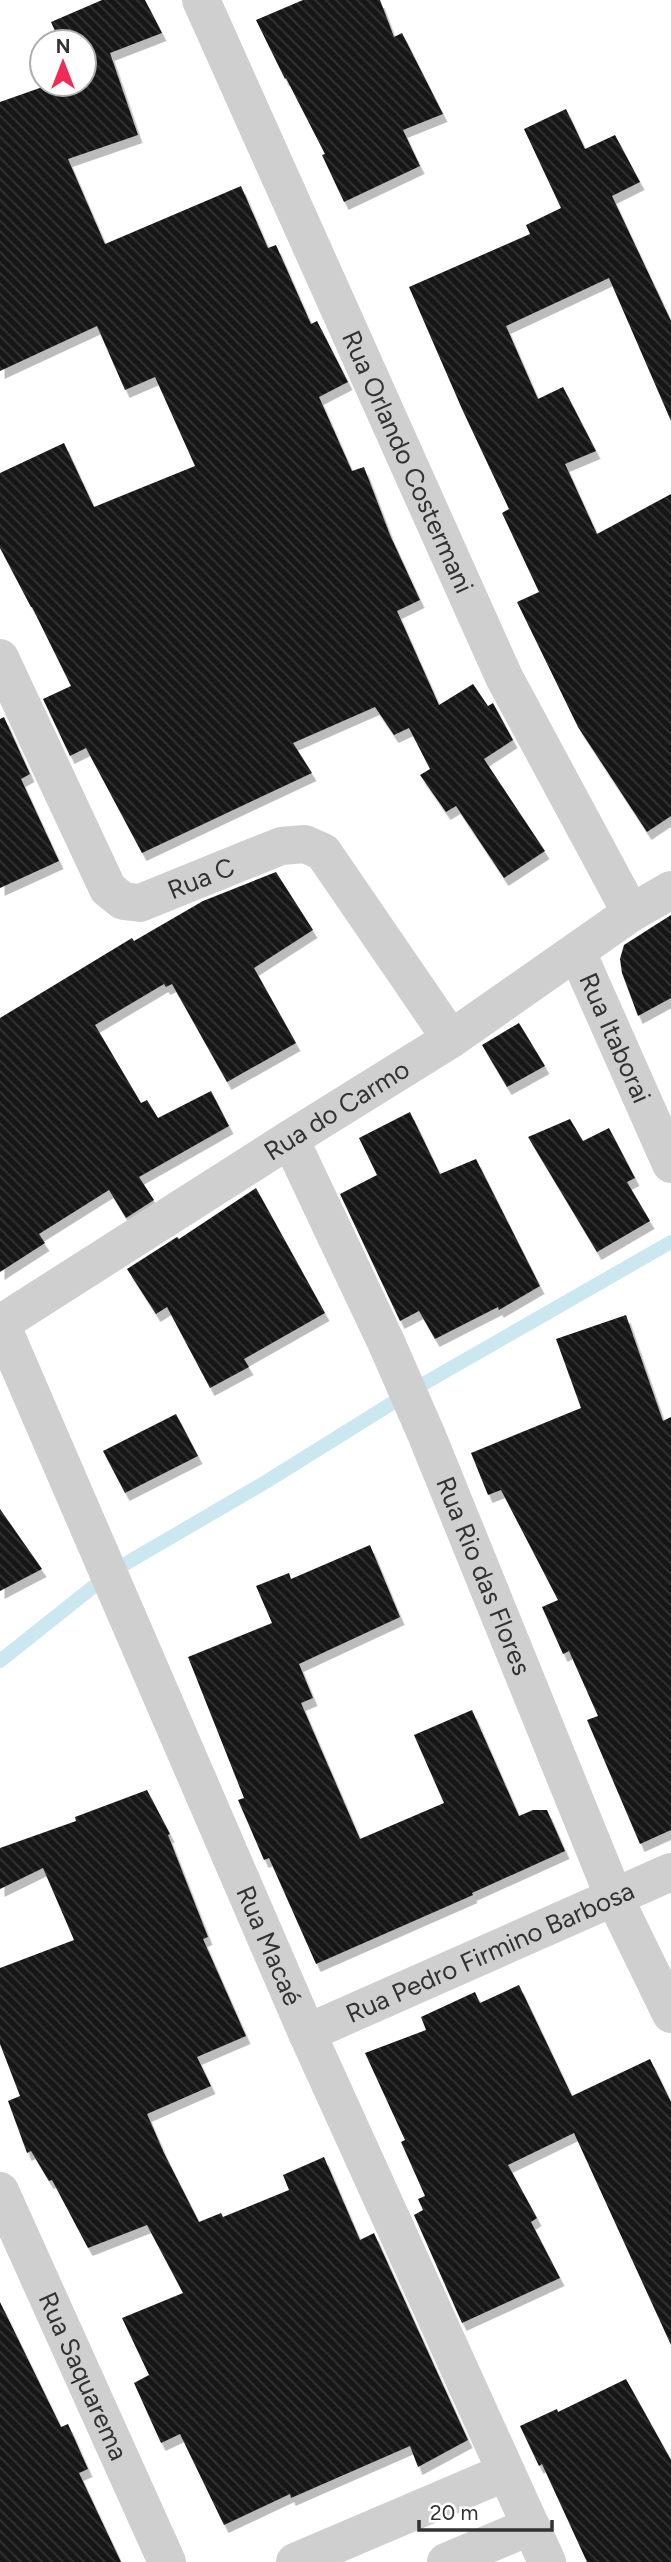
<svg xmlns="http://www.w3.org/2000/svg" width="671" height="2562" font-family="Figtree,sans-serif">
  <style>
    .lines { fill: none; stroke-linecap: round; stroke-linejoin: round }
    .stream { stroke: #cbe7f0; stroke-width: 14 }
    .building { fill: url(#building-back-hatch); filter: url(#shadow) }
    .minor { stroke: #cfcfcf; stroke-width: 38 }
    .labels { text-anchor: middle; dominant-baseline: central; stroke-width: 7; stroke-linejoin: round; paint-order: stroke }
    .street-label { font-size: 26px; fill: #323232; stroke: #fff }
  </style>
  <defs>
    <pattern id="building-back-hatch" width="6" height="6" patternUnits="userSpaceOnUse" patternTransform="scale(1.75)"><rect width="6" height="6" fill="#191919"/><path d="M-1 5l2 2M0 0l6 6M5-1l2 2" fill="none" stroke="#323232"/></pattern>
    <filter id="shadow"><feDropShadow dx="4.5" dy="8" stdDeviation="0" flood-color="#0004"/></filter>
  </defs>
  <rect width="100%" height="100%" fill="#fff"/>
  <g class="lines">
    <polyline class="stream" points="0,1661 113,1571 264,1483 418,1387 671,1242"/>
  </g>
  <g class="building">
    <polygon points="102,0 145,0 162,33 110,53 138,135 68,159 105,244 241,186 268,248 276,245 311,324 317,321 348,382 319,397 352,471 364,467 390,535 420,600 397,611 439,705 473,684 488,706 493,703 513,740 484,759 545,851 504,878 456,806 446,812 420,775 430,769 409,728 394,735 375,707 293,743 312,773 142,853 86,748 70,756 43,699 71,686 32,607 31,607 0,548 0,473 64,443 94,507 195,466 155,377 125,390 97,326 0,371 0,102 51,84 84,84 84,42 60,42 51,22"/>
    <polygon points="303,0 380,0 394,37 402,33 443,114 403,130 420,166 344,202 322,155 325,154 286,78 285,79 256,20"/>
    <polygon points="566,109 585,149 615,135 640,182 612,196 671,321 671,421 609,278 506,326 538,399 563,387 596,451 565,464 597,534 671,494 671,816 647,832 578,727 517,602 539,592 502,513 509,509 462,409 409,287 530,234 526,225 561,208 524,129"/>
    <polygon points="4,717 30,774 21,779 59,861 0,888 0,719"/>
    <polygon points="276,872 313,930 254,968 296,1043 227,1082 172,984 166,987 164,984 95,1025 141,1103 147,1100 158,1118 211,1091 229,1126 139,1177 154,1200 126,1218 109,1190 39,1234 45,1243 0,1272 0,1018 132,938 134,941 203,901"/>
    <polygon points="671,915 671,998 638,1016 622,973 620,959 624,945"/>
    <polygon points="519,1023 545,1066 507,1087 482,1045"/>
    <polygon points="410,1112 440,1174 476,1159 540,1286 499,1310 498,1307 435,1339 419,1311 400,1321 340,1194 377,1175 359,1138"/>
    <polygon points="570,1119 583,1141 609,1128 635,1178 627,1182 650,1221 597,1252 528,1137"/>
    <polygon points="256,1188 325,1313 244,1359 249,1367 210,1388 167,1307 156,1314 127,1269 177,1237 179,1239"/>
    <polygon points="626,1315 663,1421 671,1417 671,1830 640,1844 587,1720 598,1716 569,1651 563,1654 542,1607 558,1600 501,1490 488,1495 471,1453 581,1408 556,1339"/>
    <polygon points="176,1414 198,1456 125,1493 103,1451"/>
    <polygon points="0,1509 42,1569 0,1591"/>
    <polygon points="370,1545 400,1617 299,1664 313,1698 301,1703 360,1839 444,1803 414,1735 472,1710 519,1816 533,1810 547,1810 565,1851 472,1893 473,1895 316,1964 269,1858 264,1860 238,1800 244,1798 188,1657 272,1623 256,1586 289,1573 291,1579"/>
    <polygon points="147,1790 170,1834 168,1835 208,1937 203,1939 246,2036 197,2057 211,2086 147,2114 164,2153 199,2222 221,2213 223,2217 289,2190 283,2175 324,2157 360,2240 374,2233 468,2440 418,2467 410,2446 291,2498 290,2494 224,2525 180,2434 161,2443 134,2383 149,2375 122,2318 183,2293 147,2225 88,2248 52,2180 49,2181 31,2151 27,2153 8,2101 20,2096 0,2044 0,1968 74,1940 43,1868 0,1889 0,1848 76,1821 75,1817"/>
    <polygon points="519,1985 572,2096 650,2059 671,2102 671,2345 574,2133 508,2165 537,2218 531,2222 560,2278 462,2323 414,2215 423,2210 418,2199 425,2196 401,2142 405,2140 365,2053 426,2030 421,2017 475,1992 480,2003"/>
    <polygon points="0,2302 61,2427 68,2424 88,2469 79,2473 121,2562 0,2562"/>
    <polygon points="626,2379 671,2460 671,2562 587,2562 542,2464 539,2466 520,2426 557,2409 558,2412"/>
  </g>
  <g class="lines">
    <g class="minor">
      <path id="s1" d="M201,0L504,677L631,913"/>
      <path id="s2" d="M0,658L108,889L123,901L140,903L281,846L305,844L323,852L451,1039"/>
      <path id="s3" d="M577,952L671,1164"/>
      <path id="s4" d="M290,1139L386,1342L427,1436L614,1897L671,2014"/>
      <path id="s5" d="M0,1324L290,1139L451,1039L631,913L671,890"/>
      <path id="s6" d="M1,1324L307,2033L547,2562"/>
      <path id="s7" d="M307,2033L671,1872"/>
      <path id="s8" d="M0,2191L167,2562"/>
      <polyline points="295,2562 506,2472"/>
      <polyline points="446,2562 531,2526"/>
    </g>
  </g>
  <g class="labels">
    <g class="street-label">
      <text stroke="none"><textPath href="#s1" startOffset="506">Rua Orlando Costermani</textPath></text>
      <text stroke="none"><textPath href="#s2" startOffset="357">Rua C</textPath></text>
      <text stroke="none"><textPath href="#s3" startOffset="94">Rua Itaborai</textPath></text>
      <text stroke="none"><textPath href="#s5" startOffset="399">Rua do Carmo</textPath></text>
      <text stroke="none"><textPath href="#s4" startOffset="478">Rua Rio das Flores</textPath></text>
      <text stroke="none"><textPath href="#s6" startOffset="677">Rua Macaé</textPath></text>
      <text stroke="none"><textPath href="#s7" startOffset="200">Rua Pedro Firmino Barbosa</textPath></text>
      <text stroke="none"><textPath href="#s8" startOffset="203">Rua Saquarema</textPath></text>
    </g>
  </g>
  <g transform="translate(63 63)"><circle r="33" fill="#ffffff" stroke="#adadad" stroke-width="2"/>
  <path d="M0-5L12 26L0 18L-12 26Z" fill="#f32955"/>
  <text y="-10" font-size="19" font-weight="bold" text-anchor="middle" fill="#323232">N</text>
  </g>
  <path d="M419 2520v10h133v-10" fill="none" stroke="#323232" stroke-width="3.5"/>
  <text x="430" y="2520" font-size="21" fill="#323232" stroke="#ffffff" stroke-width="5" paint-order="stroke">20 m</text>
</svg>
